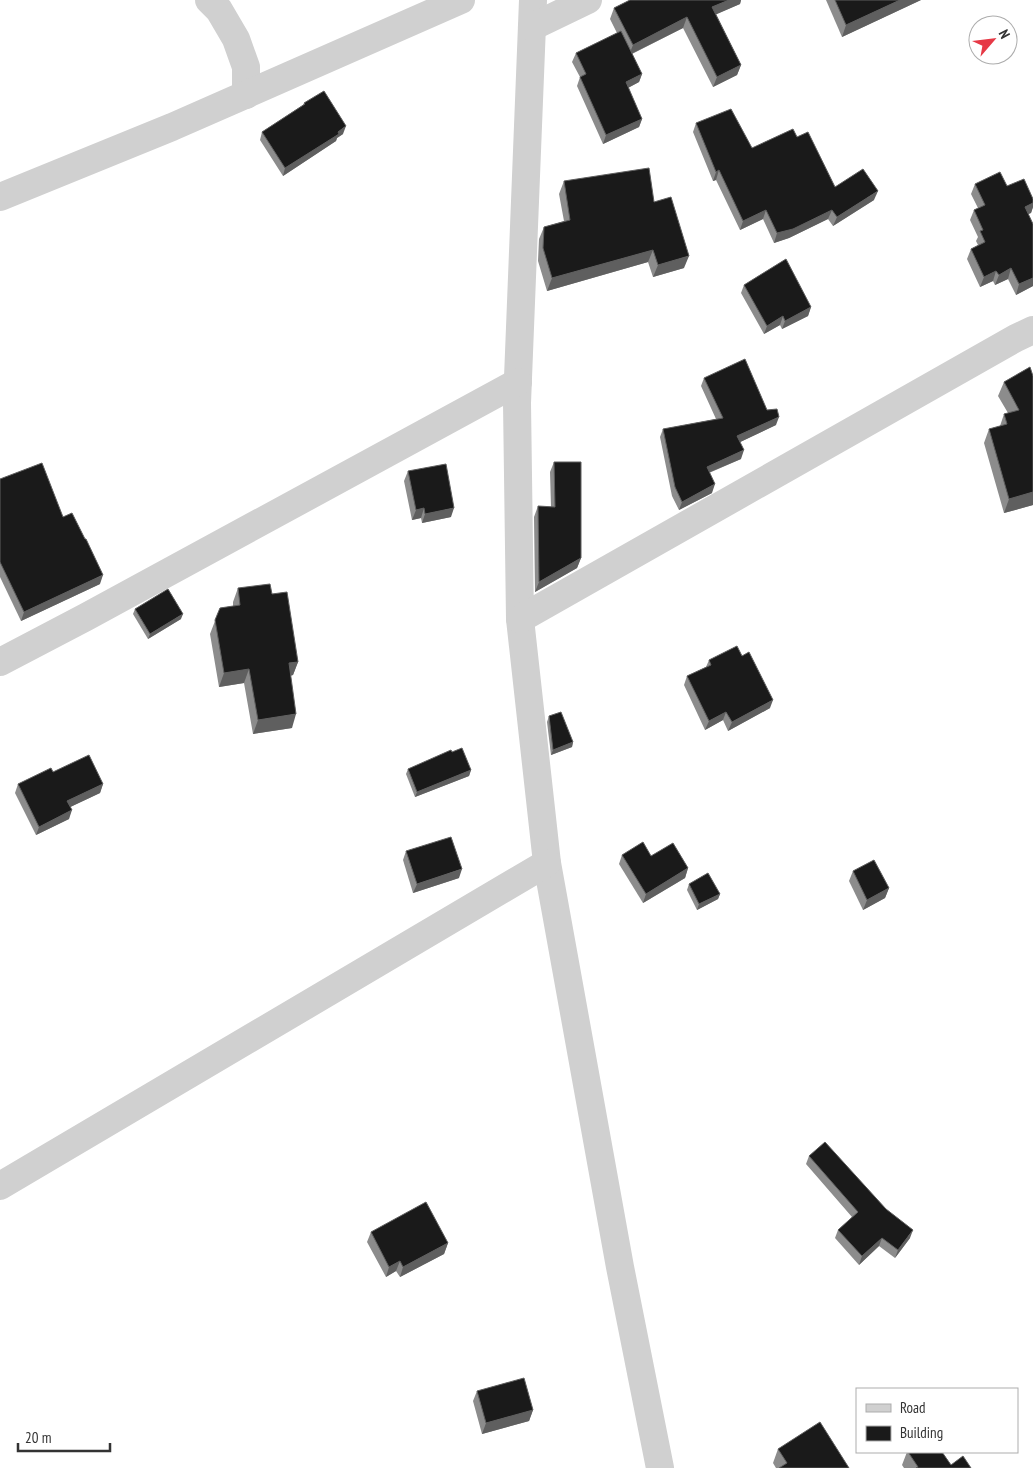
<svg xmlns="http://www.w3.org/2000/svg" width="1033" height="1468" font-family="'PT Sans Narrow',sans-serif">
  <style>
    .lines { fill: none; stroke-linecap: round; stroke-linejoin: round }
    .minor { stroke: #d0d0d0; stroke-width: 28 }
    .wall { fill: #8c8c8c }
    .shaded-wall { fill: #5f5f5f }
    .building { fill: #1a1a1a; stroke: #5f5f5f }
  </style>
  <rect width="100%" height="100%" fill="#fff"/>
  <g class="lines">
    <g class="minor">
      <polyline points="209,0 219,10 236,39 246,67 246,95"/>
      <polyline points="533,0 517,403 520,619 547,863 620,1267 660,1468"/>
      <polyline points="532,27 588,0"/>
      <polyline points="0,197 172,127 461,0"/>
      <polyline points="520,619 1016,338 1033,330"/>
      <polyline points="0,662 86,617 518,382"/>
      <polyline points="0,1186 547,863"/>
    </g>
  </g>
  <g class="wall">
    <polygon points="630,0 741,0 740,4 716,14 741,65 737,75 713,87 683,28 632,54 642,74 639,82 628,88 642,119 639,127 603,144 577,86 580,77 572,62 576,53 617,33 610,19 614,8"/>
    <polygon points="826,0 921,0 842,37"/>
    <polygon points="304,103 343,134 337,138 336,141 283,176 260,140 262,132 303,105"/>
    <polygon points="696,123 752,148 797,137 835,187 874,200 833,226 828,219 789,238 774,243 763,219 740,230 716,180 713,181 693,132"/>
    <polygon points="564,181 654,202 684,268 653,277 648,262 547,291 538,261 539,239 544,227 564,221 559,194"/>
    <polygon points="975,184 1007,186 1033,199 1033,207 1031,213 1028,214 1033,286 1016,295 1008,279 995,285 993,281 980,287 967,259 971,249 978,245 976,241 978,237 970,220 974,210 978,208 971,194"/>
    <polygon points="744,285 811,307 808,316 782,329 780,325 764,334 741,293"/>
    <polygon points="1030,367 1033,505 1004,513 984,443 989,429 1000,426 1004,414 1008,413 998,396 1004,382"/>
    <polygon points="704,378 767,410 776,425 740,442 741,459 709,473 712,493 679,510 672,496 660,437 663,429 716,419 701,386"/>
    <polygon points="554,462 581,558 577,568 535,592 534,517 538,506 551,507 550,472"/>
    <polygon points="408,471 451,517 422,523 421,518 412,520 404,481"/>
    <polygon points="0,479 63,517 100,584 21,621 0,577"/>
    <polygon points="238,588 272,594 298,662 293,675 290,676 292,728 253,734 244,683 219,687 210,634 220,608 233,606 233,602"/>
    <polygon points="135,609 181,619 148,639 133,614"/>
    <polygon points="742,656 770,708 728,731 723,720 705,730 684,685 687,676 706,667 709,660"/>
    <polygon points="549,716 573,742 572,747 551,755 547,722"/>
    <polygon points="452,752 471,770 469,776 415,797 406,774 408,769"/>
    <polygon points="53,772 103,784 100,793 70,807 69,819 36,835 15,793 18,784"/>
    <polygon points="406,851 459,878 413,893 403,860"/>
    <polygon points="622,855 651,856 688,868 685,878 643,903 619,864"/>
    <polygon points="853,871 889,888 885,898 863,910 849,881"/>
    <polygon points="689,884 720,894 718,899 697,910 687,890"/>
    <polygon points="809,1156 910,1238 895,1258 879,1246 859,1265 835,1238 838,1230 852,1217 806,1164"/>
    <polygon points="371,1232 448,1243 444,1254 400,1277 396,1271 386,1277 367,1242"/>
    <polygon points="477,1391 533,1410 529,1421 482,1434 473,1401"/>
    <polygon points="778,1449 849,1468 776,1468 773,1463"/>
    <polygon points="907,1452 942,1452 951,1465 971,1468 904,1468 902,1465"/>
  </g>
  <g class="shaded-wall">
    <polygon points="729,0 741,0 740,4 708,18 712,7"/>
    <polygon points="900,0 921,0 842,37 846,25"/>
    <polygon points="687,17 683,28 629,55 633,45"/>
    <polygon points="741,65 737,75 713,87 717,77"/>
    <polygon points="642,74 639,82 622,91 626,82"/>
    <polygon points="642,119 639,127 603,144 606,135"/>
    <polygon points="346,126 343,134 337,138 336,141 283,176 285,168"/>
    <polygon points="719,170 716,180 713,181 716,172"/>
    <polygon points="878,191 874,200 833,226 837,217"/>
    <polygon points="1033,203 1033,207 1031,213 1021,217 1025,207"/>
    <polygon points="766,210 763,219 740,230 743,221"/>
    <polygon points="832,210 828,219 789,238 774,243 777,233"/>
    <polygon points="653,250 648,262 547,291 552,278"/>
    <polygon points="689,256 684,268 653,277 658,265"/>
    <polygon points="1011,268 1008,279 995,285 999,275"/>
    <polygon points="996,271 993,281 980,287 984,277"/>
    <polygon points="1033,278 1033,286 1016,295 1019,284"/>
    <polygon points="811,307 808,316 782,329 785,321"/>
    <polygon points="783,316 780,325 764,334 767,326"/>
    <polygon points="779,417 776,425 734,445 737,436"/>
    <polygon points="744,450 741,459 703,475 707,467"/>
    <polygon points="715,484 712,493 679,510 682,502"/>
    <polygon points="1033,492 1033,505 1004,513 1009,499"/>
    <polygon points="424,508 421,518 412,520 416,510"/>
    <polygon points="454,508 451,517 422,523 425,514"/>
    <polygon points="581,558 577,568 535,592 539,582"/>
    <polygon points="103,575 100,584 21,621 24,612"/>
    <polygon points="183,614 181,619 148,639 150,634"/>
    <polygon points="298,662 293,675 284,677 289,663"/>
    <polygon points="249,669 244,683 219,687 224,673"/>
    <polygon points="773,700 770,708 728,731 732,722"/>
    <polygon points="726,712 723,720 705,730 709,721"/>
    <polygon points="296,714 292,728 253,734 258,720"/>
    <polygon points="573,742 572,747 551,755 553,750"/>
    <polygon points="471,770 469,776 415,797 417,792"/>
    <polygon points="103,784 100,793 64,810 67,801"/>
    <polygon points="72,810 69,819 36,835 39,827"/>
    <polygon points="688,868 685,878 643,903 646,894"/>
    <polygon points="462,869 459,878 413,893 417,884"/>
    <polygon points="889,888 885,898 863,910 867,900"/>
    <polygon points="720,894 718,899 697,910 699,904"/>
    <polygon points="913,1230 910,1238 895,1258 898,1250"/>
    <polygon points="882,1238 879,1246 859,1265 862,1256"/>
    <polygon points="448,1243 444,1254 400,1277 403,1267"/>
    <polygon points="400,1261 396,1271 386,1277 389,1267"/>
    <polygon points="533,1410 529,1421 482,1434 486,1423"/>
  </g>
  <g class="building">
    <polygon points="630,0 729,0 712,7 741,65 717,77 687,17 633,45 614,8"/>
    <polygon points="835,0 900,0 846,25"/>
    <polygon points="621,31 642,74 626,82 642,119 606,135 580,77 586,74 576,53"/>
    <polygon points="324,91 346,126 338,132 339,134 285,168 262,132 305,104 304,103"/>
    <polygon points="731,109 752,148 793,129 797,137 808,132 835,187 863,169 878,191 837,217 832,210 793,229 777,233 766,210 743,221 719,170 716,172 696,123"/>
    <polygon points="649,168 654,202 671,197 689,256 658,265 653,250 552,278 543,248 544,227 570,220 564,181"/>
    <polygon points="1000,172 1007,186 1024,179 1033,199 1033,203 1025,207 1033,224 1033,278 1019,284 1011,268 999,275 996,271 984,277 971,249 985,242 980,231 983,230 974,210 985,205 975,184"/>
    <polygon points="786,259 811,307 785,321 783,316 767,326 744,285"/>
    <polygon points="745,359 767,410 777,409 779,417 737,436 744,450 707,467 715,484 682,502 675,487 663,429 723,418 704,378"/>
    <polygon points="1030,367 1033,376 1033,492 1009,499 989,429 1007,424 1004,414 1019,410 1004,382"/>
    <polygon points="554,462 581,462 581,558 539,582 538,506 555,507"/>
    <polygon points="42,463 63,517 72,513 85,539 86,539 103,575 24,612 0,562 0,479"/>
    <polygon points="446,464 454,508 425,514 424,508 416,510 408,471"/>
    <polygon points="270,584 272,594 287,592 298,662 289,663 296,714 258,720 249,669 224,673 215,620 220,608 240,605 238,588"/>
    <polygon points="168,589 183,614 150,634 135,609"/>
    <polygon points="737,646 742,656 749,652 773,700 732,722 726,712 709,721 687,676 711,665 709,660"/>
    <polygon points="561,712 573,742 553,750 549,716"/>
    <polygon points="462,748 471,770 417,792 408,769 451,750 452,752"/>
    <polygon points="89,755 103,784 67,801 72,810 39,827 18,784 51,768 53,772"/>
    <polygon points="451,837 462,869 417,884 406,851"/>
    <polygon points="643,842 651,856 673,843 688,868 646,894 622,855"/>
    <polygon points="874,860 889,888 867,900 853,871"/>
    <polygon points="708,873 720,894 699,904 689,884"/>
    <polygon points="825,1142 886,1209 913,1230 898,1250 882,1238 862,1256 838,1230 858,1212 809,1156"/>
    <polygon points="426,1202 448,1243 403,1267 400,1261 389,1267 371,1232"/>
    <polygon points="524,1378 533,1410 486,1423 477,1391"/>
    <polygon points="820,1422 849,1468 779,1468 787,1463 778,1449"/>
    <polygon points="908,1452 942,1452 951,1465 963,1456 971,1468 916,1468 918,1467"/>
  </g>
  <rect x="856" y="1388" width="162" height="65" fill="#ffffff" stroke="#adadad"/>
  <rect x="866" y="1404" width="25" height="8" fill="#d0d0d0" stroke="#adadad"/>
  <text x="900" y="1413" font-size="15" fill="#333333">Road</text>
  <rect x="866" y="1426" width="25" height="15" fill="#1a1a1a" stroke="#adadad"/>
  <text x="900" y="1438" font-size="15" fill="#333333">Building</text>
  <g transform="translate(993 40) rotate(62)"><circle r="24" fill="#ffffff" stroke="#adadad"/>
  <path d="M0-4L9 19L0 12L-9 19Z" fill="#e63946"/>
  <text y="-8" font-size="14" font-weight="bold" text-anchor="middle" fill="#333333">N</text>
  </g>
  <path d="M18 1443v8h92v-8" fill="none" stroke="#333333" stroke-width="2.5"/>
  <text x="25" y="1443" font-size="15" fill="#333333" stroke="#ffffff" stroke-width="4" paint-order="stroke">20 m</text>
</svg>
